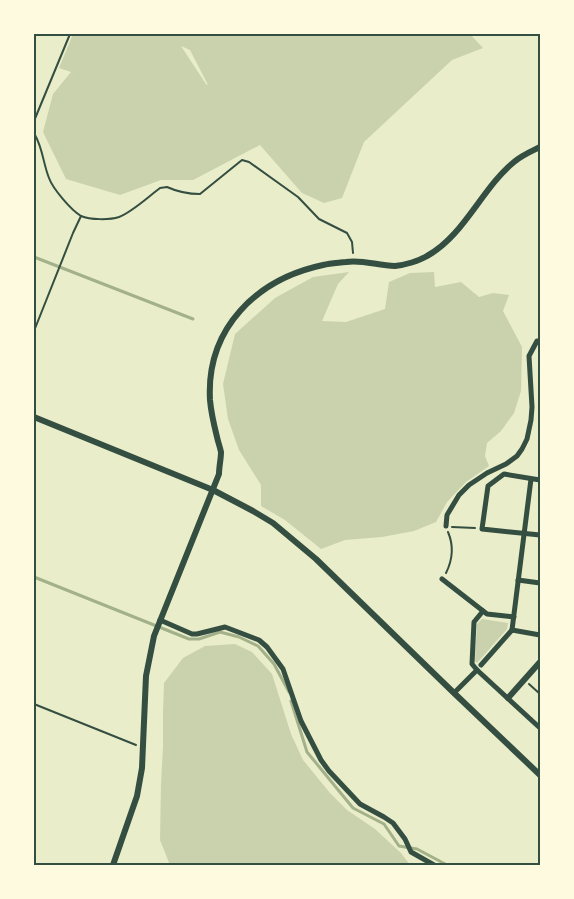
<svg xmlns="http://www.w3.org/2000/svg" width="574" height="899" font-family="'Nunito Sans',sans-serif">
  <style>
    .green { fill: #cad2ad; fill-rule: evenodd }
    .lines { fill: none; stroke-linecap: round; stroke-linejoin: round }
    .stream { stroke: #a3b18a; stroke-width: 3 }
    .path { stroke: #344e41; stroke-width: 2 }
    .minor { stroke: #344e41; stroke-width: 5 }
    .tertiary { stroke: #344e41; stroke-width: 6 }
    .neatline { fill: none; stroke: #344e41; stroke-width: 2 }
  </style>
  <rect width="100%" height="100%" fill="#e9edc9"/>
  <g class="green">
    <path d="M73,34H148L153,35L151,34H470L483,48L452,60L364,142L342,198L324,203L302,193L260,145L193,180H161L120,195L66,179L43,132L53,94L71,72L59,68ZM181,46L190,50L208,85L206,84Z"/>
    <polygon points="349,272 338,284 322,321 346,322 385,309 389,282 410,273 434,272 435,287 461,282 479,297 493,293 509,295 503,311 522,347 521,391 514,413 501,431 487,443 485,456 489,466 466,482 447,502 436,522 414,531 382,537 345,540 321,549 285,520 261,506 261,485 239,450 228,419 223,384 235,334 275,298 313,277"/>
    <polygon points="482,619 508,623 507,629 477,663 475,661 477,624"/>
    <polygon points="235,644 252,652 272,674 291,734 303,760 330,793 347,810 375,829 401,853 410,865 170,865 160,840 161,784 163,746 163,712 164,683 183,658 205,646"/>
  </g>
  <g class="lines">
    <g class="stream">
      <polyline points="34,257 193,319"/>
      <polyline points="34,577 189,639 199,639 220,632 239,637 258,646 274,664 289,692"/>
      <polyline points="291,701 307,752 353,808 384,824 399,846 417,849 447,865"/>
    </g>
    <g class="path">
      <polyline points="34,135 34,121 70,34"/>
      <path d="M35,135C43,149 43,163 49,178C53,189 71,210 81,216C90,220 110,220 119,217C132,212 148,197 160,188L167,187C178,192 187,194 200,194L242,160L249,162L298,197L319,219L347,233L352,242L353,253"/>
      <polyline points="34,331 73,233 81,216"/>
      <polyline points="452,527 475,528"/>
      <path d="M446,573C453,559 454,546 448,532"/>
      <polyline points="529,684 540,694"/>
      <polyline points="34,704 136,745"/>
    </g>
    <g class="minor">
      <polyline points="531,479 512,630 540,635"/>
      <polyline points="540,480 504,474 488,486 482,529 540,535"/>
      <polyline points="446,526 447,515 459,495 469,485 487,473 506,464 517,456 522,449 527,439 531,420 532,407 529,356 537,341 540,341"/>
      <polyline points="442,579 487,614 514,617"/>
      <polyline points="518,580 540,583"/>
      <polyline points="483,611 474,622 472,664 477,670 540,728"/>
      <polyline points="160,620 192,634 197,634 225,627 259,640 267,647 283,669 301,721 321,760 329,771 360,804 384,817 393,823 405,839 411,852 434,865"/>
      <polyline points="481,665 512,630"/>
      <polyline points="454,693 477,670"/>
    </g>
    <g class="tertiary">
      <polyline points="34,417 213,490 253,511 273,523 316,559 454,693 540,775"/>
      <polyline points="508,698 540,662"/>
      <path d="M113,865L137,796L142,768L146,676L154,636L219,474C219,467 221,459 221,452C220,447 218,442 217,437C214,425 211,412 210,400C206,328 257,279 323,265C331,263 338,263 346,262C362,259 378,266 395,266C405,265 419,261 427,256C464,236 482,188 514,162C522,155 532,151 540,147"/>
    </g>
  </g>
  <rect width="574" height="899" fill="none" stroke="#fefae0" stroke-width="70"/>
  <rect x="35" y="35" width="504" height="829" class="neatline"/>
</svg>
